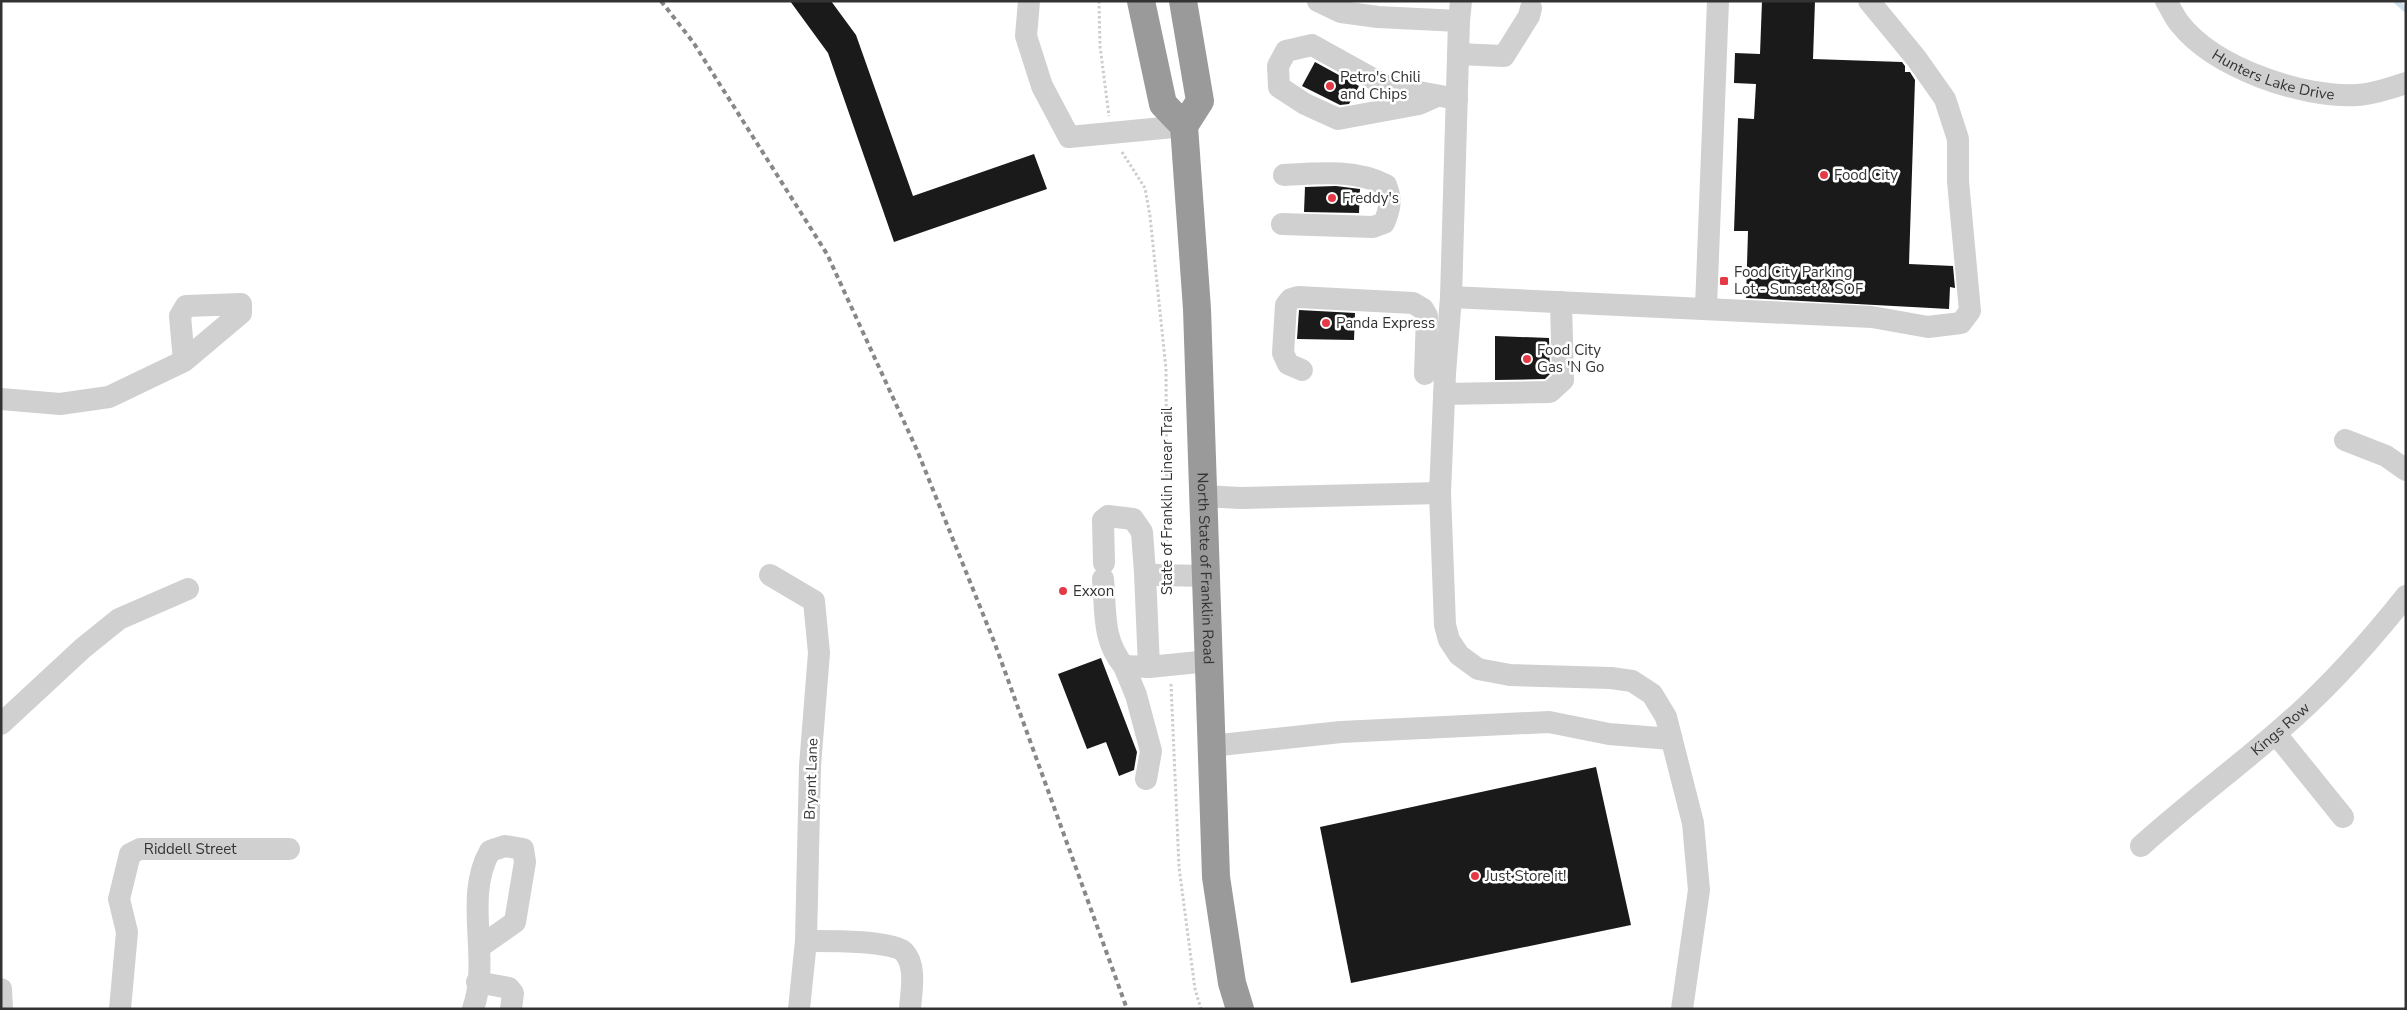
<svg xmlns="http://www.w3.org/2000/svg" width="2407" height="1010" font-family="'Nunito Sans',sans-serif">
  <style>
    .lines { fill: none; stroke-linecap: round; stroke-linejoin: round }
    .stream { stroke: #cfe2ee; stroke-width: 5.5 }
    .building { fill: #1a1a1a }
    .path { stroke: #cdcdcd; stroke-width: 3; stroke-dasharray: 2.5 2.5; stroke-linecap: butt }
    .minor { stroke: #d0d0d0; stroke-width: 22 }
    .highway { stroke: #9a9a9a; stroke-width: 28 }
    .rail { stroke: #888; stroke-width: 4; stroke-dasharray: 5 4; stroke-linecap: butt }
    .poi-dot { fill: #e63946; stroke: #fff; stroke-width: 2 }
    .labels { text-anchor: middle; dominant-baseline: central; stroke-width: 5; stroke-linejoin: round; paint-order: stroke }
    .street-label { font-size: 15px; fill: #333; stroke: #fff }
    .poi-label { font-size: 15px; fill: #333; stroke: #fff; text-anchor: start }
  </style>
  <rect width="100%" height="100%" fill="#fff"/>
  <g class="lines">
    <polyline class="stream" points="2396,1 2406,10"/>
  </g>
  <g class="building">
    <polygon points="790,1 831,1 856,35 913,196 1034,154 1047,189 894,242 828,53"/>
    <polygon points="1762,1 1815,1 1813,59 1902,62 1905,66 1905,72 1910,72 1915,80 1909,264 1953,266 1955,288 1950,287 1949,309 1746,298 1748,231 1734,231 1738,118 1754,119 1756,84 1734,83 1735,53 1760,54"/>
    <polygon points="1315,62 1359,86 1349,104 1340,105 1302,86"/>
    <polygon points="1336,186 1360,189 1359,213 1304,212 1305,187"/>
    <polygon points="1299,310 1355,313 1354,340 1297,339"/>
    <polygon points="1495,336 1549,338 1550,374 1545,379 1495,380"/>
    <polygon points="1101,658 1137,752 1134,770 1119,776 1106,742 1087,749 1058,674"/>
    <polygon points="1596,767 1631,925 1351,983 1320,827"/>
  </g>
  <g class="lines">
    <g class="path">
      <polyline points="1099,1 1100,46 1109,116"/>
      <polyline points="1122,152 1145,188 1150,216 1166,369 1167,555"/>
      <polyline points="1171,684 1179,867 1195,989 1201,1009"/>
    </g>
    <g class="minor">
      <polyline points="1029,1 1026,36 1042,86 1069,137 1184,126"/>
      <polyline points="1318,1 1341,12 1378,17 1459,21"/>
      <polyline points="1461,1 1459,21 1451,297 1445,374 1440,493 1445,625 1449,640 1459,655 1478,669 1510,675 1611,678 1632,681 1652,694 1666,717 1693,823 1699,890 1682,1009"/>
      <path id="s1" d="M2166,1C2171,9 2175,18 2180,24C2215,68 2302,98 2357,95C2374,94 2390,88 2406,83"/>
      <polyline points="1458,54 1504,56 1529,16 1531,8"/>
      <polyline points="1437,96 1419,104 1338,119 1305,104 1279,87 1278,66 1286,51 1312,45 1386,86 1457,99"/>
      <path d="M1282,224L1373,227L1384,223C1390,209 1392,199 1386,185C1355,169 1318,173 1284,175"/>
      <polyline points="1451,297 1872,317 1928,327 1961,323 1970,311 1958,181 1958,139 1945,99 1916,58 1869,1"/>
      <polyline points="1706,307 1718,1"/>
      <polyline points="1302,370 1288,364 1283,353 1286,305 1291,299 1298,297 1413,303 1423,309 1427,316 1425,374"/>
      <polyline points="1444,394 1550,392 1563,380 1561,302"/>
      <polyline points="1,399 60,404 109,397 184,361 241,313 241,304 186,306 180,316 184,361"/>
      <polyline points="2345,440 2386,456 2406,470"/>
      <polyline points="1203,496 1241,498 1440,493"/>
      <polyline points="1104,563 1103,520 1108,516 1133,519 1142,532 1145,573 1158,575 1206,576"/>
      <polyline points="1145,573 1149,667"/>
      <polyline points="770,575 814,601 819,653 810,766 806,941 799,1009"/>
      <path d="M1103,579C1106,612 1102,640 1124,666L1149,667L1209,661"/>
      <polyline points="1124,666 1136,695 1151,751 1146,779"/>
      <polyline points="1,724 83,648 119,619 188,589"/>
      <polyline points="2276,734 2343,817"/>
      <polyline points="1211,746 1341,732 1549,722 1609,734 1671,739"/>
      <path id="s2" d="M2141,846C2184,807 2231,772 2275,734C2323,694 2367,645 2406,596"/>
      <path d="M806,941C824,941 893,940 904,952C917,966 911,992 910,1009"/>
      <polyline points="477,982 509,988 513,993 511,1009"/>
      <polyline points="1,989 2,1009"/>
      <path id="s3" d="M120,1009L127,932L119,899L130,854L140,849H289"/>
      <path d="M473,1009C491,958 463,898 490,851L505,846L523,849L525,862L515,922L481,946"/>
    </g>
    <g class="highway">
      <polyline points="1141,1 1163,104 1184,126"/>
      <path id="s4" d="M1183,1L1200,101L1184,126L1197,309L1216,877L1232,983L1240,1009"/>
    </g>
    <polyline class="rail" points="661,1 693,42 827,254 917,450 995,644 1127,1009"/>
  </g>
  <g class="poi-dot">
    <circle cx="1330" cy="86" r="5"/>
    <circle cx="1824" cy="175" r="5"/>
    <circle cx="1332" cy="198" r="5"/>
    <rect x="1719" y="276" width="10" height="10" rx="2.5"/>
    <circle cx="1326" cy="323" r="5"/>
    <circle cx="1527" cy="359" r="5"/>
    <circle cx="1063" cy="591" r="5"/>
    <circle cx="1475" cy="876" r="5"/>
  </g>
  <g class="labels">
    <g class="street-label">
      <text stroke="none"><textPath href="#s1" startOffset="136">Hunters Lake Drive</textPath></text>
      <text transform="translate(1167 501) rotate(-90)">State of Franklin Linear Trail</text>
      <text stroke="none"><textPath href="#s4" startOffset="574">North State of Franklin Road</textPath></text>
      <text stroke="none"><textPath href="#s2" startOffset="182">Kings Row</textPath></text>
      <text transform="translate(811 779) rotate(-88)">Bryant Lane</text>
      <text stroke="none"><textPath href="#s3" startOffset="219">Riddell Street</textPath></text>
    </g>
    <g class="poi-label">
      <text x="1340" y="77">Petro's Chili<tspan x="1340" dy="17">and Chips</tspan></text>
      <text x="1834" y="175">Food City</text>
      <text x="1342" y="198">Freddy's</text>
      <text x="1734" y="272">Food City Parking<tspan x="1734" dy="17">Lot - Sunset &amp; SOF</tspan></text>
      <text x="1336" y="323">Panda Express</text>
      <text x="1537" y="350">Food City<tspan x="1537" dy="17">Gas 'N Go</tspan></text>
      <text x="1073" y="591">Exxon</text>
      <text x="1485" y="876">Just Store it!</text>
    </g>
  </g>
  <rect width="2407" height="1010" fill="none" stroke="#333333" stroke-width="5"/>
</svg>
